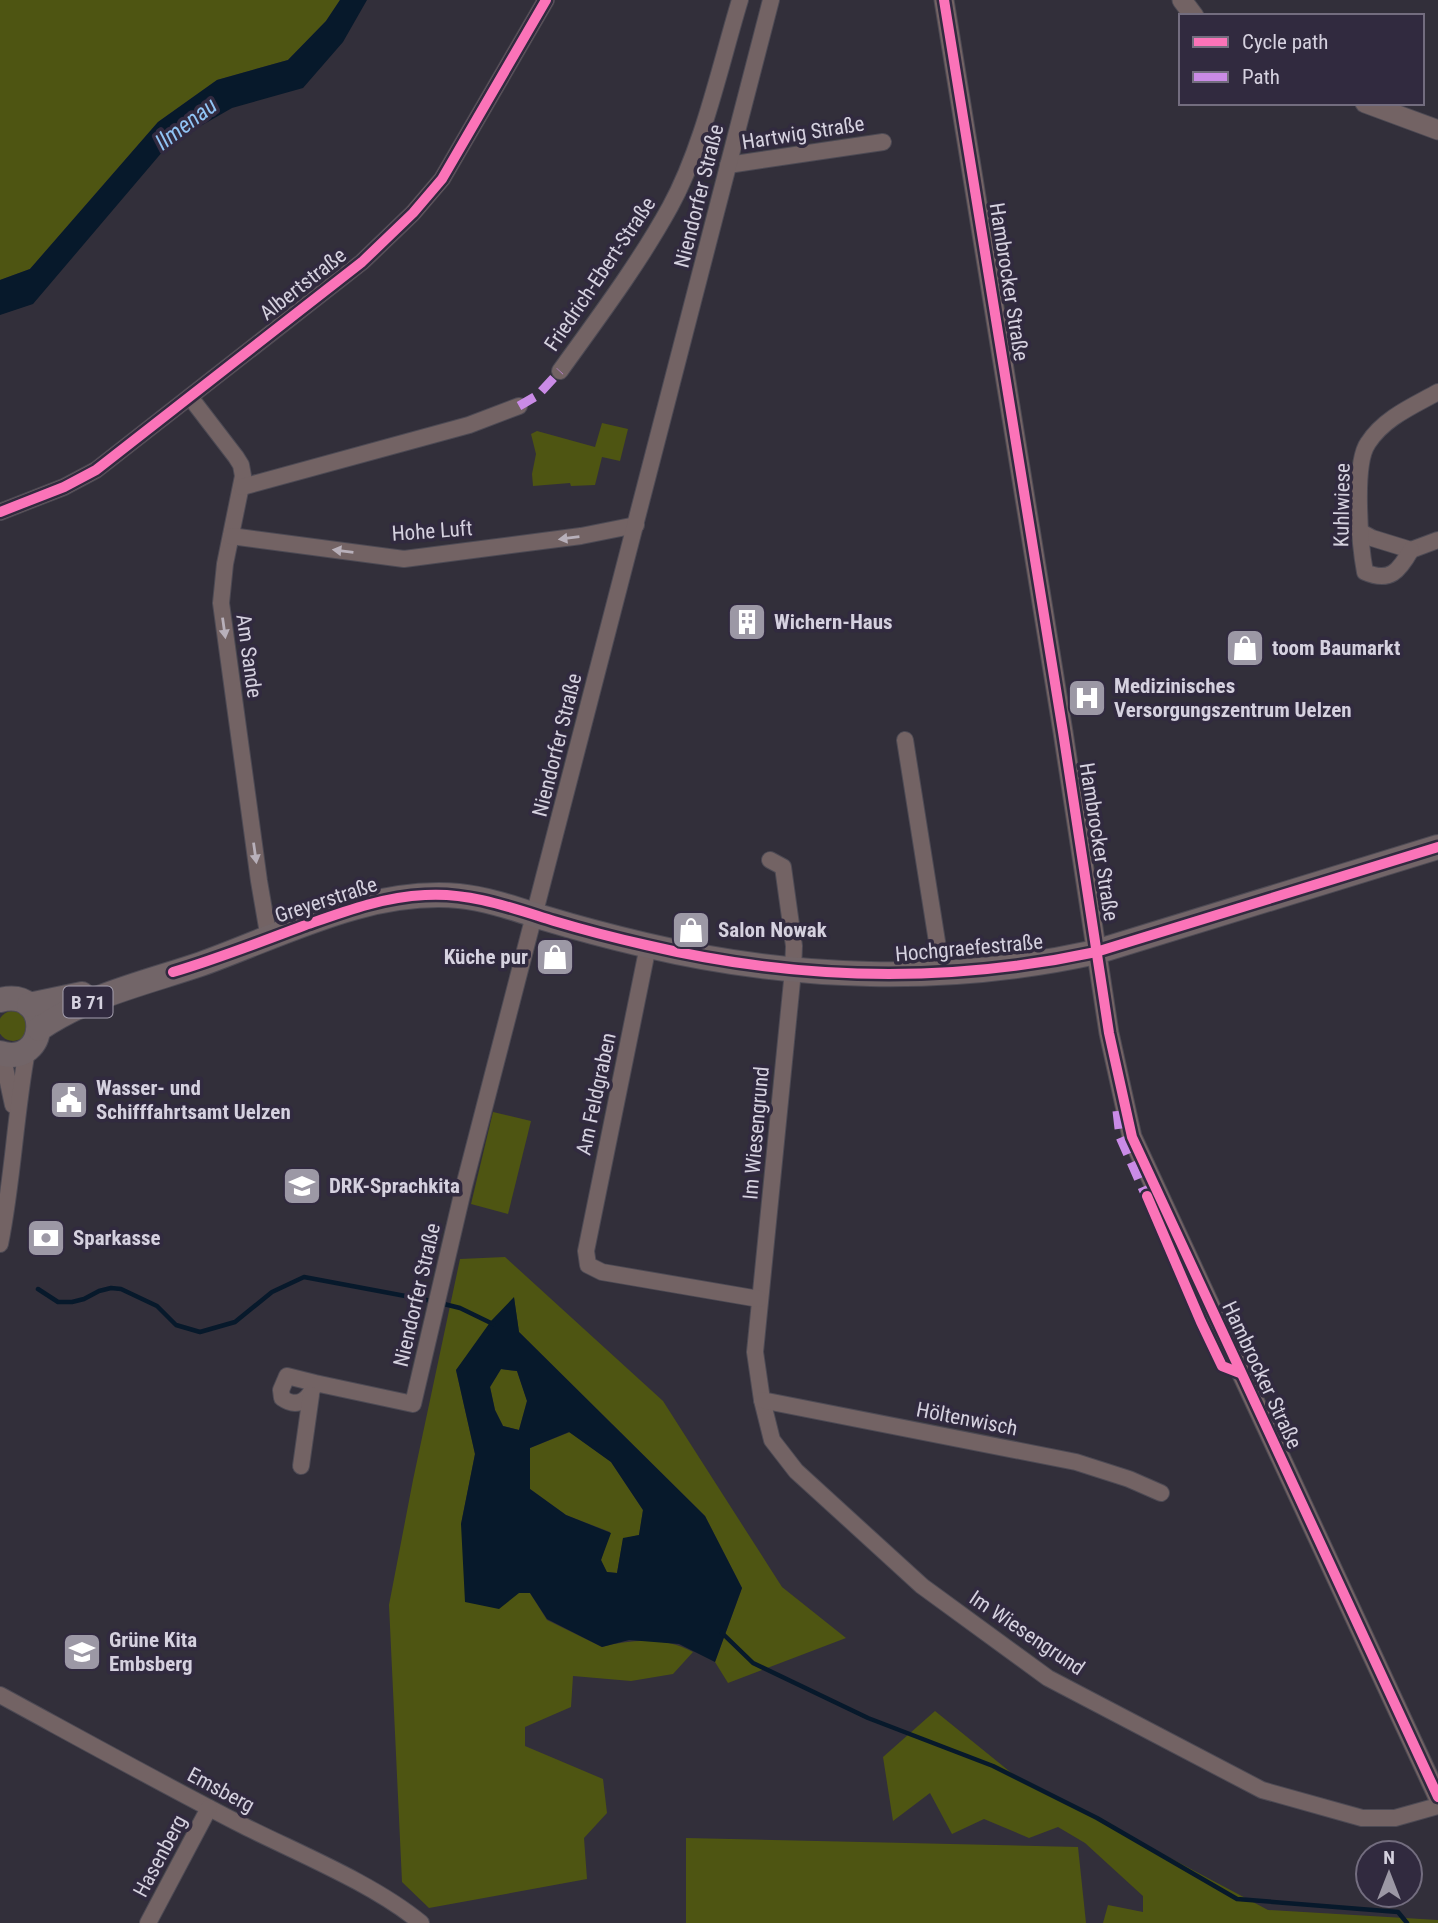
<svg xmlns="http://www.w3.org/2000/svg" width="1438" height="1923" font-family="'Roboto Condensed',sans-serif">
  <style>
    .green { fill: #4e5512 }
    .water { fill: #07192b; fill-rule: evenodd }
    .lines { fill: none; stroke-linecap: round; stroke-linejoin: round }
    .stream { stroke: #07192b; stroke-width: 4.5 }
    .minor-casing { stroke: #4d4a54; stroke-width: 18 }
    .tertiary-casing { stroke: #4d4a54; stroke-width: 21 }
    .primary-casing { stroke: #4d4a54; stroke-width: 26 }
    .minor { stroke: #736364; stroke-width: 16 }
    .tertiary { stroke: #736364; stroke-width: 19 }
    .primary { stroke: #726568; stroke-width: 24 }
    .quiet { stroke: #ca8be6; stroke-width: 9; stroke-dasharray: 18 9; stroke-linecap: butt }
    .cycleway-casing { stroke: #312a3f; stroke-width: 15 }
    .cycleway { stroke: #fb73b8; stroke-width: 10 }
    .oneway { fill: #b8b0ba }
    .labels { text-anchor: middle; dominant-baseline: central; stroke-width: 7; stroke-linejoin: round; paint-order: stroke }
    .shield { fill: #312a3f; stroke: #a49faf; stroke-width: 2 }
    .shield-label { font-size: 19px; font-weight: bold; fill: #d5d1df }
    .street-label { font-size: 21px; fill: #d5d1df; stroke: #312a3f }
    .poi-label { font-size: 21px; font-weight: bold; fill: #d5d1df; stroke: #312a3f; text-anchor: start }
    .water-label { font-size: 23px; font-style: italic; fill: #91c4f5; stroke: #312a3f }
  </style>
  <rect width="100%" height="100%" fill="#322f3a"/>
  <g class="green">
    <polygon points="0,0 340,0 326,21 288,60 217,80 158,122 30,269 0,280"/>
    <polygon points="602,423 628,429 620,461 602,457 595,485 571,486 570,483 533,486 532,474 536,454 531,434 537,431 595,447"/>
    <circle cx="13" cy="1026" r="15"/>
    <polygon points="493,1112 531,1121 508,1214 471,1204"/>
    <path d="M505,1257L663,1401L782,1587L846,1638L728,1683L715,1662L742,1588L705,1516L519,1332L514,1298L456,1370L475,1454L461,1524L519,1593H530L547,1620L602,1647C632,1639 665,1637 693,1652L673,1674L631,1681L573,1676L571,1707L525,1727V1746L603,1779L607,1813L584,1838L587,1879L429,1908L402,1882L389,1605L413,1480L460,1259Z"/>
    <polygon points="501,1369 517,1371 527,1401 519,1430 503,1426 495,1410 490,1387"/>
    <polygon points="570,1432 611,1462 643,1510 639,1535 623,1539 617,1573 606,1572 601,1560 610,1532 566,1515 530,1489 530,1448"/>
    <polygon points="935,1711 1014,1775 1268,1910 1438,1920 1438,1923 1103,1923 1108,1905 1143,1912 1143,1896 1085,1843 1058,1827 1029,1838 984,1819 952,1834 930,1793 893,1821 883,1757"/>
    <polygon points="686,1838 1078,1847 1086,1923 686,1923"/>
  </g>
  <g class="water">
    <polygon points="340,0 367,0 343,42 303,88 232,108 169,144 33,304 0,315 0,280 30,269 158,122 217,80 288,60 326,21"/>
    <path d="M514,1297L519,1332L705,1516L742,1588L715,1662L679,1644L629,1640L602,1647L547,1619L530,1593H519L499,1609L465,1602L461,1524L475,1454L456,1370L491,1321ZM501,1369L517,1371L527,1401L519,1430L503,1426L495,1410L490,1387ZM569,1432L611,1462L643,1510L639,1535L623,1538L617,1573L607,1572L601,1560L611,1533L566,1515L530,1489V1448Z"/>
  </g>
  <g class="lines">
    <g class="stream">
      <polyline points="38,1289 58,1302 72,1302 84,1299 99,1291 111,1288 121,1289 157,1306 176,1325 200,1332 235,1322 272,1292 304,1277 432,1301"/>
      <polyline points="440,1303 460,1308 493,1324"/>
      <polyline points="722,1633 753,1663 868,1718 993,1766 1097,1818 1237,1899 1398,1912 1407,1923"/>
    </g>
    <g class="minor-casing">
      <g id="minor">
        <polyline points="728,165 883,142"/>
        <path d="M560,371C598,318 638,265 670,207C703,147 720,66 740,0"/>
        <polyline points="190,397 236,457 241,465 243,476 225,564 221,603 259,881 269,939"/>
        <polyline points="242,487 469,425 519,406"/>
        <polyline points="0,512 64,487 96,470 362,262 413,213 442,179 546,0"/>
        <polyline points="1359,531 1372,538 1411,550 1438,540"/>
        <polyline points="231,536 404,559 581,536 636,525"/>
        <path d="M1411,550C1399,571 1390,583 1365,572C1360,546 1353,464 1368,443C1384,418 1413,406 1438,392"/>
        <polyline points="905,740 942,973"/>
        <polyline points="770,860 783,867 794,946 793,971 755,1352 762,1400 772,1440 796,1471 922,1586 1048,1678 1262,1790 1362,1818 1395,1818 1438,1806"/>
        <polyline points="648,946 586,1251 588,1265 602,1272 759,1299"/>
        <polyline points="2,1054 13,1105"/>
        <path d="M0,1244C13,1180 15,1115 27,1051"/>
        <path d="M315,1383L287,1376L281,1390L282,1398C299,1410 310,1398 315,1383L413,1404L464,1186L771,0"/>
        <polyline points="762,1400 1076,1462 1129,1479 1161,1493"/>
        <polyline points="301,1466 311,1395"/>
        <path d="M0,1695C81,1739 162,1784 244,1826C300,1854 374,1884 421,1923"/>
        <polyline points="148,1923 209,1808"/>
      </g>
    </g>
    <g class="tertiary-casing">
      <g id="tertiary">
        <polyline points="944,0 1063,732 1109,1033 1132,1137 1438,1797"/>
        <polyline points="1182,0 1194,16"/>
        <polyline points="1365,103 1438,130"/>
      </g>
    </g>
    <g class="primary-casing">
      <g id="primary">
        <path d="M0,1000C53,987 49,1068 0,1053"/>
        <polyline points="29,1005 82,994"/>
        <path d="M39,1029C89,995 145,983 201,964C284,934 369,888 459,896C488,899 516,909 544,918C577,928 611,937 645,945C793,980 947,985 1096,952L1438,847"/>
      </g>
    </g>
    <use href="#minor" class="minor"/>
    <use href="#tertiary" class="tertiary"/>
    <use href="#primary" class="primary"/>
    <g class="quiet">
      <polyline points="519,406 538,395 560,371"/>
      <polyline points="1117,1111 1120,1137 1149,1203"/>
    </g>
    <g class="cycleway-casing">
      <g id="cycleway">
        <polyline points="944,0 1063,732 1109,1033 1132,1137 1438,1797"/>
        <polyline points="0,512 64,487 96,470 362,262 413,213 442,179 546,0"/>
        <path d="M173,972C217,959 260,942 303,926C343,912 382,897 425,895C470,892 512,908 554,921C584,930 615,938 646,945C794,980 947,984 1096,952L1438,847"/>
        <polyline points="1147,1196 1201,1322 1222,1366 1240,1373"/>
      </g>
    </g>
    <use href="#cycleway" class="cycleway"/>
  </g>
  <defs><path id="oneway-solid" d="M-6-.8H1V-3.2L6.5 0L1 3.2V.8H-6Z" transform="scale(1.75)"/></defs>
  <g class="oneway">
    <use href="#oneway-solid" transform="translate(569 538) rotate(173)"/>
    <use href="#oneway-solid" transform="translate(343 551) rotate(-173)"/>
    <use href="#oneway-solid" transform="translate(224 628) rotate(82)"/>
    <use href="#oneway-solid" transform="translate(255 853) rotate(82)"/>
  </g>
  <defs>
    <g id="building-square" transform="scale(2.0125)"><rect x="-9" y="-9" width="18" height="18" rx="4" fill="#9c98a5" stroke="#312a3f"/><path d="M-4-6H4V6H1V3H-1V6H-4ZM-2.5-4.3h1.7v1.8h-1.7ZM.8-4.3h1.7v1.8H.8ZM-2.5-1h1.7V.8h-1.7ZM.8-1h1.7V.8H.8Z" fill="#fff"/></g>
    <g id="shop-square" transform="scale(2.0125)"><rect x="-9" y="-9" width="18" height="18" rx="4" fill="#9c98a5" stroke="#312a3f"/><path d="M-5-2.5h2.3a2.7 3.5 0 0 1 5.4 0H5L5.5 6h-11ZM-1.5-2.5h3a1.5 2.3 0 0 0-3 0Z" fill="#fff"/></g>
    <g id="hospital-square" transform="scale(2.0125)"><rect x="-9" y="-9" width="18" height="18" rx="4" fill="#9c98a5" stroke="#312a3f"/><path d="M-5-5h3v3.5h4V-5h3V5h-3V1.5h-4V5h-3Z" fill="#fff"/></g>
    <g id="civic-square" transform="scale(2.0125)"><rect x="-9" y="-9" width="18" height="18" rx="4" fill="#9c98a5" stroke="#312a3f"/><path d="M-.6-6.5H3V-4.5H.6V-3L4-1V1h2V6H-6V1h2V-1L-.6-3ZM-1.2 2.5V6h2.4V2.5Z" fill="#fff"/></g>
    <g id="school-square" transform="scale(2.0125)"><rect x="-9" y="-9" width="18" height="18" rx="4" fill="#9c98a5" stroke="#312a3f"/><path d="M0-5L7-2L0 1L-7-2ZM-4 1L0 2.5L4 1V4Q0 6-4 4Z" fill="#fff"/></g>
    <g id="bank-square" transform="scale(2.0125)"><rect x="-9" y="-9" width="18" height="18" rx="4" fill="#9c98a5" stroke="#312a3f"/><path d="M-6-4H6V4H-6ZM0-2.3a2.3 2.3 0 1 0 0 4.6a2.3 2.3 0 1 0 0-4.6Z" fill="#fff"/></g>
  </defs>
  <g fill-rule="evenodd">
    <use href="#building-square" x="747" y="622"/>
    <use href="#shop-square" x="1245" y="648"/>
    <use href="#hospital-square" x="1087" y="698"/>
    <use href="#shop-square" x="691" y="930"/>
    <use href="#shop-square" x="555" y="957"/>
    <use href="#civic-square" x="69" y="1100"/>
    <use href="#school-square" x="302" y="1186"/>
    <use href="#bank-square" x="46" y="1238"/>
    <use href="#school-square" x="82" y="1652"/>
  </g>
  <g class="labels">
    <rect class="shield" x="63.5" y="986.5" width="49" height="31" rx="5"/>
    <g class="shield-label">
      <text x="88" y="1002">B 71</text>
    </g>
    <g class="street-label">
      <text transform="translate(803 133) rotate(-9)">Hartwig Straße</text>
      <text transform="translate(699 196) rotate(-76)">Niendorfer Straße</text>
      <text transform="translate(600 274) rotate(-56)">Friedrich-Ebert-Straße</text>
      <text transform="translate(1009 282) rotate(81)">Hambrocker Straße</text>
      <text transform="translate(303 284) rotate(-38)">Albertstraße</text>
      <text transform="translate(1342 505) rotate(-89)">Kuhlwiese</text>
      <text transform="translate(432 531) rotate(-4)">Hohe Luft</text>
      <text transform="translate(249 656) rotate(82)">Am Sande</text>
      <text transform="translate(557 745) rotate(-76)">Niendorfer Straße</text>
      <text transform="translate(1099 842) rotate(81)">Hambrocker Straße</text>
      <text transform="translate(326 900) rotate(-18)">Greyerstraße</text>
      <text transform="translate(969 948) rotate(-5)">Hochgraefestraße</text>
      <text transform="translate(596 1094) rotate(-78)">Am Feldgraben</text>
      <text transform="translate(756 1133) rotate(-85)">Im Wiesengrund</text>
      <text transform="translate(417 1295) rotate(-77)">Niendorfer Straße</text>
      <text transform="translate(1262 1375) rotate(65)">Hambrocker Straße</text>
      <text transform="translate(967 1419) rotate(11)">Höltenwisch</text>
      <text transform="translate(1027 1633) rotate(34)">Im Wiesengrund</text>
      <text transform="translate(221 1790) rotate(28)">Emsberg</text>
      <text transform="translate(160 1856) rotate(-62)">Hasenberg</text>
    </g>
    <g class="poi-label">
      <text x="774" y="622">Wichern-Haus</text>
      <text x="1272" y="648">toom Baumarkt</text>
      <text x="1114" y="686">Medizinisches<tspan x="1114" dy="24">Versorgungszentrum Uelzen</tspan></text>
      <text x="718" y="930">Salon Nowak</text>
      <text x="528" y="957" text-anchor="end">Küche pur</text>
      <text x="96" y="1088">Wasser- und<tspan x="96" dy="24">Schifffahrtsamt Uelzen</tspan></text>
      <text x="329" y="1186">DRK-Sprachkita</text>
      <text x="73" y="1238">Sparkasse</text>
      <text x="109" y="1640">Grüne Kita<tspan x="109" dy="24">Embsberg</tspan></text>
    </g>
    <g class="water-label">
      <text transform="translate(186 124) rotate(-37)">Ilmenau</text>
    </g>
  </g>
  <rect x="1179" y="14" width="245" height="91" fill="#312a3f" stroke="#736d7f" stroke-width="2"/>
  <rect x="1193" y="37" width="35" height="10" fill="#fb73b8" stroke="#736d7f" stroke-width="2"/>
  <text x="1242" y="49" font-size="21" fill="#d5d1df">Cycle path</text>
  <rect x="1193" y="72" width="35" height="10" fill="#ca8be6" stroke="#736d7f" stroke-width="2"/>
  <text x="1242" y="84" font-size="21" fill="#d5d1df">Path</text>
  <g transform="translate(1389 1874)"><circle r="33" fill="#312a3f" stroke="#736d7f" stroke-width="2"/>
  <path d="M0-5L12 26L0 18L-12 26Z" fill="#9c98a5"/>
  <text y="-10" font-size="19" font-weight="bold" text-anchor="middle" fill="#d5d1df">N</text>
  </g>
</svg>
